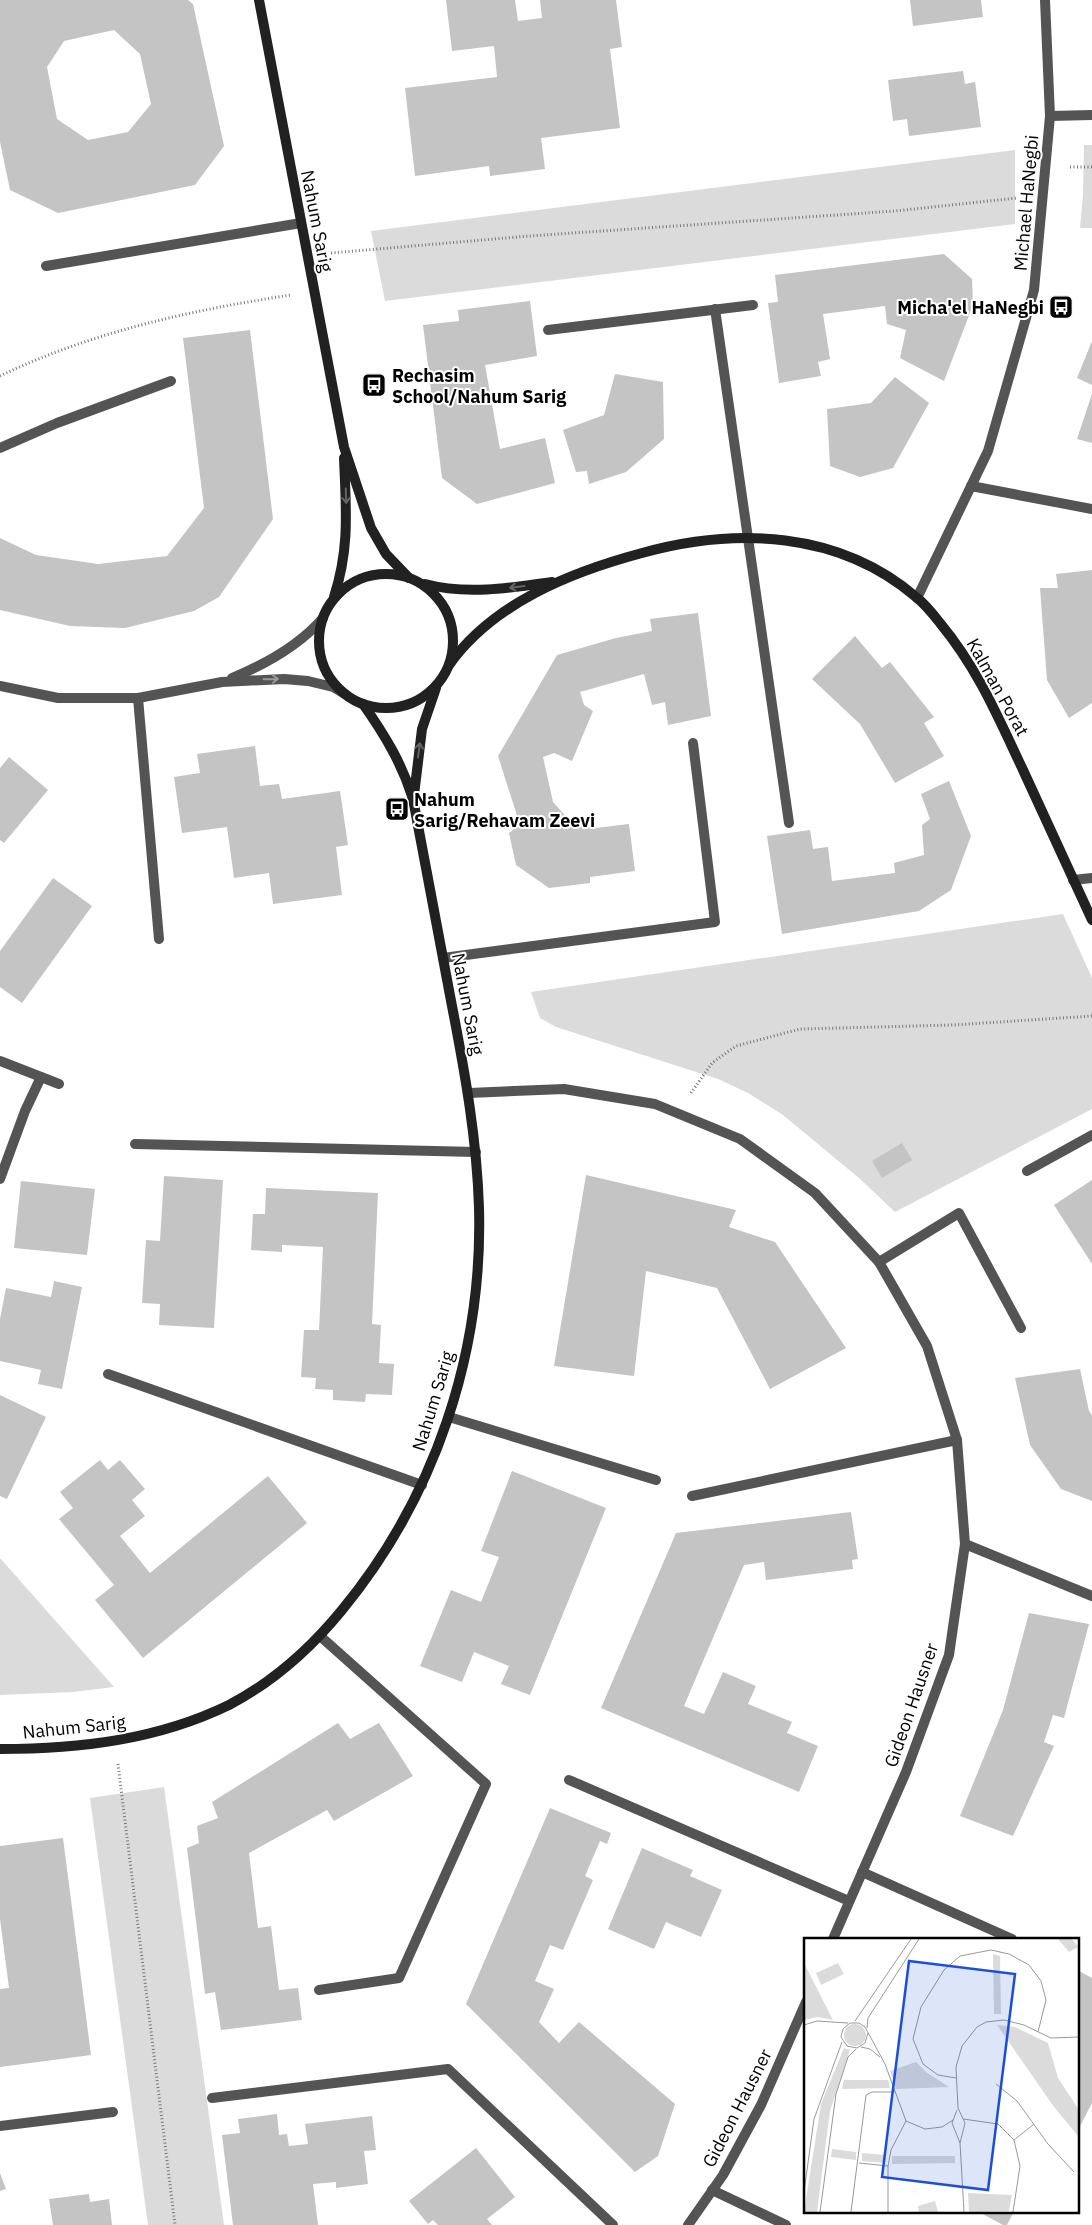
<svg xmlns="http://www.w3.org/2000/svg" width="1092" height="2225" font-family="'IBM Plex Sans',sans-serif">
  <style>
    .green { fill: #dbdbdb }
    .building { fill: #c4c4c4; fill-rule: evenodd }
    .lines { fill: none; stroke-linecap: round; stroke-linejoin: round }
    .path { stroke: #767676; stroke-width: 3; stroke-dasharray: 1 2.5; stroke-linecap: butt }
    .lane { stroke: #545454; stroke-width: 10 }
    .street { stroke: #545454; stroke-width: 10 }
    .secondary { stroke: #212121; stroke-width: 10 }
    .oneway { stroke: #646464 }
    .oneway2 { stroke: #989898 }
    .labels { text-anchor: middle; dominant-baseline: central; stroke-width: 4; stroke-linejoin: round; paint-order: stroke }
    .street-label { font-size: 18px; fill: #000; stroke: #fff }
    .poi-label { font-size: 18px; font-weight: bold; fill: #000; stroke: #fff; text-anchor: start }
    .inset-road { fill: none; stroke: #999; stroke-width: 1 }
    .view { fill: #1d4ed8; fill-opacity: 0.15; stroke: #1d4ed8; stroke-width: 2.5 }
    .inset-edge { fill: none; stroke: #000; stroke-width: 2.5 }
  </style>
  <rect width="100%" height="100%" fill="#fff"/>
  <g class="green">
    <polygon points="1084,145 1092,145 1092,228 1080,228 1083,195"/>
    <polygon points="1015,150 1015,224 385,301 371,231"/>
    <polygon points="1063,914 1092,978 1092,1109 895,1212 859,1178 783,1115 748,1093 718,1079 556,1027 540,1018 531,992"/>
    <polygon points="0,1558 114,1687 73,1692 0,1695"/>
    <polygon points="164,1787 224,2225 225,2225 148,2225 90,1798"/>
  </g>
  <g class="building">
    <path d="M0,0H188L193,4L224,146L195,185L58,213L10,190L0,142ZM114,30L140,54L151,104L128,132L88,140L57,119L47,67L64,41Z"/>
    <polygon points="446,0 515,0 518,21 542,18 540,0 616,0 622,47 610,49 620,128 541,138 545,169 490,176 489,166 415,176 405,88 497,77 494,46 452,51"/>
    <polygon points="910,0 981,0 983,17 913,26"/>
    <polygon points="963,71 965,84 975,82 981,127 909,136 907,119 893,121 888,80"/>
    <polygon points="944,254 972,279 973,305 944,381 900,358 906,330 887,324 885,306 823,314 830,359 818,362 821,376 779,383 768,303 778,302 775,275"/>
    <polygon points="530,301 537,356 485,365 500,449 545,438 555,483 477,504 442,478 423,325 459,321 458,310"/>
    <polygon points="250,330 273,519 219,597 194,611 125,628 70,626 0,610 0,538 36,555 98,564 167,556 204,508 183,338"/>
    <polygon points="1092,341 1092,385 1077,378"/>
    <polygon points="615,374 663,382 664,439 626,472 589,484 587,471 576,472 563,430 604,415"/>
    <polygon points="895,377 929,403 893,468 860,477 830,466 827,409 871,403"/>
    <polygon points="1092,394 1092,443 1077,439"/>
    <polygon points="1092,570 1092,703 1069,718 1047,680 1040,588 1058,588 1056,574"/>
    <polygon points="698,613 711,716 668,725 665,702 652,705 644,674 580,692 584,705 593,711 572,761 554,753 543,757 553,802 571,822 594,819 596,828 629,824 635,871 590,877 590,883 549,888 516,865 509,833 520,825 498,756 557,655 616,638 652,631 650,619"/>
    <polygon points="855,636 882,668 890,662 934,717 924,723 944,756 895,783 860,724 812,679"/>
    <polygon points="255,746 260,786 279,784 282,799 340,791 348,845 336,847 342,895 273,904 269,873 234,878 227,827 182,833 174,777 200,773 197,754"/>
    <polygon points="9,757 48,790 4,843 0,840 0,768"/>
    <polygon points="949,781 971,836 951,890 919,911 782,934 767,836 810,830 813,849 828,847 832,881 895,873 894,863 924,855 922,825 930,819 921,794"/>
    <polygon points="53,878 92,906 22,1003 0,987 0,951"/>
    <polygon points="902,1143 912,1160 882,1178 872,1161"/>
    <polygon points="586,1175 736,1210 729,1227 775,1242 846,1348 770,1389 717,1288 646,1271 634,1376 554,1366"/>
    <polygon points="164,1176 223,1180 214,1328 159,1325 160,1304 142,1303 146,1240 160,1241"/>
    <polygon points="1092,1180 1092,1264 1054,1205"/>
    <polygon points="21,1181 95,1189 87,1255 14,1248"/>
    <polygon points="266,1188 378,1193 372,1324 381,1325 379,1363 394,1364 392,1395 366,1394 365,1402 333,1400 333,1390 315,1389 316,1378 301,1377 304,1330 319,1330 323,1247 282,1245 282,1252 251,1250 253,1214 265,1214"/>
    <polygon points="54,1281 82,1287 62,1389 38,1384 41,1370 0,1361 0,1319 6,1288 51,1297"/>
    <polygon points="1080,1369 1089,1411 1092,1415 1092,1501 1061,1489 1030,1445 1015,1378"/>
    <polygon points="0,1395 46,1417 7,1499 0,1496"/>
    <polygon points="100,1460 108,1470 120,1460 145,1489 132,1500 145,1516 120,1536 150,1573 268,1476 307,1523 143,1658 95,1600 114,1585 59,1519 73,1508 60,1492"/>
    <polygon points="512,1471 606,1508 530,1695 501,1684 509,1666 474,1652 462,1682 420,1666 451,1590 481,1602 499,1557 481,1551"/>
    <polygon points="851,1512 858,1559 852,1560 853,1569 766,1580 764,1562 744,1565 684,1706 704,1714 723,1672 756,1686 748,1704 792,1722 787,1733 818,1746 799,1792 601,1708 676,1533"/>
    <polygon points="1029,1613 1089,1624 1064,1718 1053,1715 1044,1742 1054,1746 1013,1836 960,1816 1003,1710"/>
    <polygon points="338,1723 350,1739 379,1723 413,1776 334,1821 327,1810 249,1853 258,1928 271,1926 279,1990 298,1988 302,2020 221,2030 215,1992 205,1994 187,1848 199,1843 197,1826 218,1818 212,1802"/>
    <polygon points="550,1808 611,1833 607,1844 600,1841 585,1876 593,1880 563,1950 550,1945 535,1981 554,1989 539,2022 559,2043 579,2022 675,2104 658,2156 635,2172 466,2004"/>
    <polygon points="63,1838 91,2055 0,2067 0,1989 9,1988 0,1919 0,1846"/>
    <polygon points="642,1848 693,1870 690,1876 722,1890 701,1937 666,1922 654,1949 608,1929"/>
    <polygon points="1079,1971 1092,1978 1092,2103 1078,2130"/>
    <polygon points="277,2114 279,2135 287,2134 289,2146 308,2144 305,2124 372,2116 376,2150 364,2151 368,2184 336,2188 336,2182 313,2184 318,2225 233,2225 222,2135 240,2133 238,2119"/>
    <polygon points="476,2148 515,2197 487,2219 492,2225 438,2225 433,2220 428,2224 409,2201"/>
    <polygon points="0,2173 6,2189 0,2191"/>
    <polygon points="89,2194 90,2202 109,2199 112,2225 53,2225 49,2199"/>
    <polygon points="977,2211 1014,2211 1007,2225 1003,2225"/>
  </g>
  <g class="lines">
    <g class="path">
      <polyline points="1070,167 1092,167"/>
      <polyline points="331,253 529,236 895,211 1017,198"/>
      <path d="M0,376C92,332 191,310 291,295"/>
      <polyline points="691,1093 712,1063 736,1046 800,1029 953,1025 1092,1016"/>
      <polyline points="118,1764 175,2225"/>
    </g>
    <g class="lane">
      <polyline points="46,266 301,223"/>
      <polyline points="715,309 789,823"/>
      <polyline points="548,330 753,305"/>
      <polyline points="0,448 57,423 171,381"/>
      <polyline points="971,486 1092,509"/>
      <polyline points="138,698 159,939"/>
      <polyline points="443,958 715,922 693,743"/>
      <polyline points="135,1144 476,1152"/>
      <polyline points="1027,1171 1092,1135"/>
      <polyline points="0,1179 25,1111 41,1077"/>
      <polyline points="879,1262 959,1213 1021,1328"/>
      <polyline points="108,1374 422,1485"/>
      <polyline points="449,1417 656,1480"/>
      <polyline points="692,1496 957,1440"/>
      <polyline points="965,1544 1092,1596"/>
      <polyline points="569,1780 849,1901"/>
      <polyline points="862,1872 1012,1939"/>
      <polyline points="319,1990 399,1978 486,1784 320,1636"/>
      <polyline points="212,2098 448,2069 613,2225"/>
      <polyline points="0,2126 113,2112"/>
      <polyline points="712,2190 786,2225"/>
    </g>
    <g class="street">
      <polyline points="1050,116 1092,115"/>
      <polyline points="917,598 988,451 1034,290 1050,116 1045,0"/>
      <path d="M232,678C266,664 299,646 323,618"/>
      <polyline points="0,686 58,698 138,698 222,682 284,679 308,681 333,687 345,694"/>
      <polyline points="1073,880 1092,878"/>
      <polyline points="0,1061 59,1084"/>
      <polyline points="469,1093 564,1089 655,1104 740,1139 815,1193 879,1262 927,1346 957,1440 965,1544 949,1655 906,1772 833,1939"/>
      <polyline points="688,2225 723,2175 761,2105 806,2002"/>
    </g>
    <g class="secondary">
      <polyline points="259,0 344,447 371,528 386,554 409,578"/>
      <circle cx="386" cy="641" r="67"/>
      <path d="M425,584C466,595 511,588 552,582"/>
      <path d="M334,597C350,547 346,510 344,458"/>
      <path d="M449,665C493,603 571,572 642,553C736,527 839,531 916,597C925,604 933,614 940,623C978,669 998,717 1023,770C1046,820 1069,870 1092,920"/>
      <polyline points="414,795 422,729 436,688"/>
      <path d="M0,1749C79,1749 157,1740 229,1705C273,1682 311,1648 342,1610C435,1497 483,1354 479,1208C477,1140 465,1073 452,1006C439,937 426,868 413,799C402,763 384,734 363,704"/>
    </g>
  </g>
  <defs><path id="oneway-shaft" d="M-6 0H5M1.5-3L5.5 0L1.5 3" fill="none" stroke-width="1.6" stroke-linecap="round" stroke-linejoin="round" transform="scale(1.25)"/></defs>
  <g class="oneway">
    <use href="#oneway-shaft" transform="translate(346 496) rotate(88)"/>
    <use href="#oneway-shaft" transform="translate(517 587) rotate(173)"/>
    <use href="#oneway-shaft" transform="translate(419 750) rotate(-82)"/>
  </g>
  <use class="oneway2" href="#oneway-shaft" transform="translate(271 679) rotate(-1)"/>
  <defs>
    <g id="bus-square" transform="scale(1.25)"><rect x="-9" y="-9" width="18" height="18" rx="4" fill="#000" stroke="#fff"/><path d="M-5-6H5V4H4V6H2V4H-2V6H-4V4H-5ZM-3.5-4V0h7V-4ZM-3.5 1.2v1.5H-2V1.2ZM2 1.2v1.5H3.5V1.2Z" fill="#fff"/></g>
  </defs>
  <g fill-rule="evenodd">
    <use href="#bus-square" x="1061" y="307"/>
    <use href="#bus-square" x="374" y="385"/>
    <use href="#bus-square" x="397" y="809"/>
  </g>
  <g class="labels">
    <g class="street-label">
      <text transform="translate(1026 203) rotate(-85)">Michael HaNegbi</text>
      <text transform="translate(317 221) rotate(79)">Nahum Sarig</text>
      <text transform="translate(998 687) rotate(61)">Kalman Porat</text>
      <text transform="translate(468 1004) rotate(79)">Nahum Sarig</text>
      <text transform="translate(433 1401) rotate(-73)">Nahum Sarig</text>
      <text transform="translate(911 1705) rotate(-71)">Gideon Hausner</text>
      <text transform="translate(74 1727) rotate(-6)">Nahum Sarig</text>
      <text transform="translate(737 2108) rotate(-63)">Gideon Hausner</text>
    </g>
    <g class="poi-label">
      <text x="1044" y="307" text-anchor="end">Micha'el HaNegbi</text>
      <text x="392" y="375">Rechasim<tspan x="392" dy="21">School/Nahum Sarig</tspan></text>
      <text x="414" y="799">Nahum<tspan x="414" dy="21">Sarig/Rehavam Zeevi</tspan></text>
    </g>
  </g>
  <g transform="translate(804 1938)">
    <rect width="275" height="275" fill="#fff"/>
    <path d="M254,1H268L274,9L265,14ZM189,16L196,18L197,76H190ZM0,25L29,82L14,79L0,82ZM34,25L40,36L17,47L12,35ZM40 97a11 11 0 1 1 22 0a11 11 0 1 1-22 0ZM193,87L211,89L244,105L254,140L275,172V199L250,169ZM40,110L46,112L26,173L13,274H0L17,166ZM112,124L122,134L145,149L92,151L86,133ZM40,142H84L86,150L38,151ZM28,211L52,214V222L27,219ZM58,215L82,217L81,225L58,223ZM88,218H151V225L88,226ZM164,255L208,257L205,273L165,274ZM131,263L134,274H115L114,268Z" fill="#dbdbdb"/>
    <path class="inset-road" d="M51,83L107,1M0,87L13,83L44,85M63,90L64,80L115,1M64,95L61,105L53,110L43,108L37,99L39,91L46,85H55L61,89L81,126L102,183L121,191L138,189L149,182M57,109L66,111L76,119M152,140L134,137L119,126L109,101L117,69L140,32L156,18L187,12L205,16L225,27L237,43L242,62L234,94M192,146L213,163L244,206L270,234M153,172L148,185L156,205L160,274M159,181L194,186L210,202L216,228L209,274M210,202L230,186M156,205L161,185L154,170L152,129L158,108L173,89L182,84L200,82L220,87L247,100L275,99M55,225L84,228M0,254L10,181L38,104M16,274L32,156L44,119L52,111M47,274L62,157L68,154H91M84,274V228L87,212L102,183"/>
    <path class="view" d="M105,23L211,36L184,252L78,239Z"/>
    <rect width="275" height="275" class="inset-edge"/>
  </g>
</svg>
